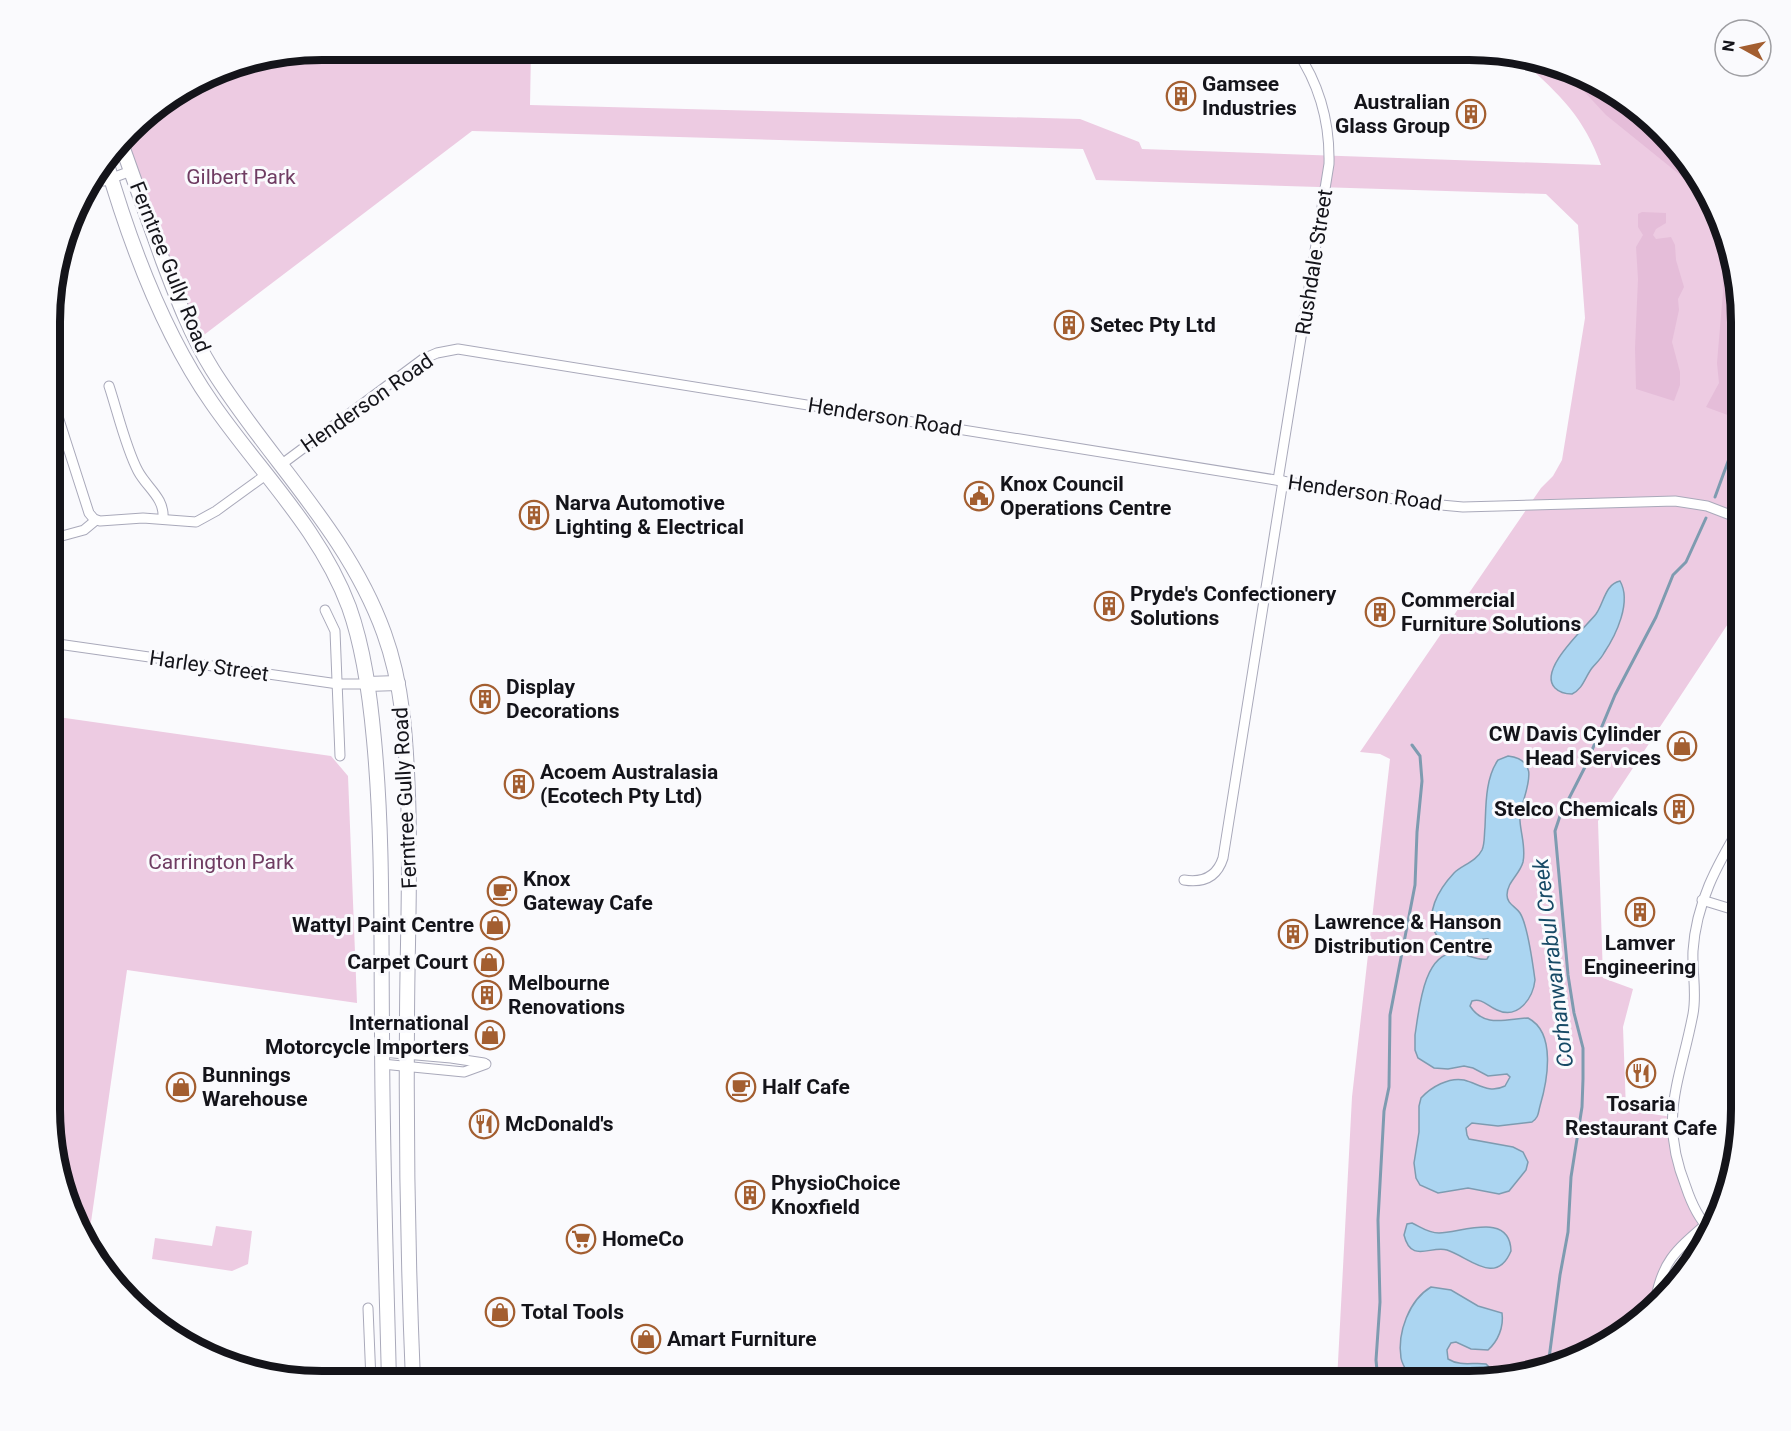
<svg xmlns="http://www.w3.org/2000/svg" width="1791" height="1431" font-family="Roboto,sans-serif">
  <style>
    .green { fill: #edcbe2 }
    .forest { fill: #e5bdd9 }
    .water { fill: #abd5f1; stroke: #7e9bb0; stroke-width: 1.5 }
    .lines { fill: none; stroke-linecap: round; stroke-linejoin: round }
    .stream { stroke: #7e9bb0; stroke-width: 3 }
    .street-casing { stroke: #a9a9ba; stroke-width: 11 }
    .primary-casing { stroke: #a9a9ba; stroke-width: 16 }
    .street { stroke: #fff; stroke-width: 9 }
    .primary { stroke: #fff; stroke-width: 14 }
    .labels { text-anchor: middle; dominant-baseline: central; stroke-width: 6; stroke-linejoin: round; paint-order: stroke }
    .poi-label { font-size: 21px; font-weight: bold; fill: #14141a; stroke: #fafafd; text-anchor: start }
    .park-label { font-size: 21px; fill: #6f3c62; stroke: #fafafd }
    .street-label { font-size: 21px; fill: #14141a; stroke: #fafafd }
    .water-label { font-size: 22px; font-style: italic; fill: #174a66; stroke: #fafafd }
    .rim { fill: none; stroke: #14141a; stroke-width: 8 }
  </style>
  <rect width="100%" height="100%" fill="#fafafd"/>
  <g class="green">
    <path d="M322,50H531L530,105L1080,119L1139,142L1142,149L1601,165C1584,116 1557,92 1519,58L1573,70L1649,117L1714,202L1741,322V604L1598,821L1603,978L1633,989L1623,1027L1626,1110L1672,1117L1674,1153L1705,1225L1676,1251L1655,1302L1573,1361L1469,1381H1337L1352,1097L1390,759L1380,754L1360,752L1541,488L1553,476L1562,460L1585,318L1578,225L1546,194L1096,180L1083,149L472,131L196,341L121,143L143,117L234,64Z"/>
    <polygon points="51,716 331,756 348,776 357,1003 127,970 88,1243 78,1230 50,1127"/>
    <polygon points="216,1226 252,1231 248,1264 232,1271 152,1259 155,1238 212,1246"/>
  </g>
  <g class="forest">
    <polygon points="1556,66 1573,70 1649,117 1714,202 1721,235 1703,198 1679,174 1606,115 1580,87 1564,76"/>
    <polygon points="1642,212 1666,213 1666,223 1656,229 1653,235 1656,239 1671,237 1675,245 1676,260 1684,287 1678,299 1679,310 1672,342 1680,372 1680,385 1674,401 1636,389 1635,348 1638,279 1636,247 1643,235 1638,227 1638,214"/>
    <polygon points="1722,237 1741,322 1741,420 1706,407 1719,383 1717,363 1723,292"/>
  </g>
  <g class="water">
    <path d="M1620,581C1632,602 1616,635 1604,653C1601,659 1596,663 1592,668C1585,677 1583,689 1572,694C1566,694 1560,693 1555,688C1537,670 1586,627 1596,614C1604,603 1605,584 1620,581Z"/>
    <path d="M1508,756C1548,761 1518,800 1520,821C1521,835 1526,848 1523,862C1520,874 1507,882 1507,895C1507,904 1515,906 1520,913C1527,924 1533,965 1535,980C1533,998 1518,1020 1497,1010C1487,1006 1483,998 1472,1001L1470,1006C1484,1028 1506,1019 1528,1018C1557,1033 1547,1082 1540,1106C1538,1113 1539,1117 1532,1122L1498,1126L1472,1123L1466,1128L1467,1135L1469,1139L1513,1147L1523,1152L1528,1162L1526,1170L1509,1191L1499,1194L1468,1188L1438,1193L1420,1185L1416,1178L1414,1163L1419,1132V1106L1421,1098C1431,1087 1449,1077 1464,1080C1479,1084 1489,1094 1505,1086L1510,1077L1507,1074L1488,1076L1473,1068L1464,1066L1448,1069L1434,1068L1418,1058L1415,1050V1035C1419,1011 1423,953 1455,953C1466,953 1476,961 1487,959C1491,954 1492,944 1488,939C1475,938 1461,947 1447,944C1443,943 1439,940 1437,936C1423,915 1439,889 1454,873C1462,865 1476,862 1482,850C1485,843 1484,835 1485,827C1486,806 1485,779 1498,760Z"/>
    <path d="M1412,1223C1421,1227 1428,1233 1439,1233C1461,1233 1510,1211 1511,1251C1496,1287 1469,1257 1447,1250C1431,1245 1411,1264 1404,1235L1407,1224Z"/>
    <path d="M1431,1287L1451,1290L1478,1306L1502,1313C1504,1327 1498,1341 1488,1350L1471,1349L1456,1342L1451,1343L1447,1350L1448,1359C1461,1367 1473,1362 1486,1364L1490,1368L1492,1377C1466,1382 1434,1387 1409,1375C1406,1370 1402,1364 1401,1358C1397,1333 1409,1300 1431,1287Z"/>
  </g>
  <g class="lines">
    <g class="stream">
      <polyline points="1606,91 1674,150"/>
      <polyline points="1715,497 1741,426"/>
      <polyline points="1548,1366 1560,1275 1568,1232 1571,1177 1582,1107 1583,1079 1583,1048 1574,1013 1568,975 1555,831 1560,816 1585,767 1615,695 1656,617 1673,575 1686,562 1706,518"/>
      <polyline points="1378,1381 1376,1360 1380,1302 1378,1220 1384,1111 1389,1087 1390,1015 1415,885 1417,832 1422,781 1420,756 1412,745"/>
    </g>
    <g class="street-casing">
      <g id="street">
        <polyline points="90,181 104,181 131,171"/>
        <path d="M109,386C117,410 126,449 138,471C147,488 165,498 163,519"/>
        <polyline points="52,398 89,513 94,519 100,521 143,518 196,522 216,511 267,474"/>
        <polyline points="282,464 423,359 437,353 458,349 1419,503 1463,507 1675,501 1707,506 1741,519"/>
        <path d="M1278,480L1329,164C1330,122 1320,85 1296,50"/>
        <polyline points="51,539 84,530 96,520"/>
        <polyline points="325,610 335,631 340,756"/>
        <polyline points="51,643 338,684 367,684"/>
        <path d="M1184,880C1203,883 1217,877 1223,858L1283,481"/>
        <polyline points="1702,900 1741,912"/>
        <polyline points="382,1052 451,1058 484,1063"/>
        <polyline points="382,1064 464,1072 486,1064"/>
        <path d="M1710,1230C1699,1219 1691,1202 1686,1187C1658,1117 1680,1082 1693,1014C1697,993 1692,972 1693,951C1696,903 1717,865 1741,825"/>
        <path d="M1655,1302C1662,1262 1675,1251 1705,1225"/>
        <polyline points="368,1308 371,1381"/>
        <polyline points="255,1369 339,1381"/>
        <path d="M352,1381C368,1377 383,1372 397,1381"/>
      </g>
    </g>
    <g class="primary-casing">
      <g id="primary">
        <path d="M121,143C135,182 149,222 163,261C177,298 191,335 212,369C268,459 347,531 384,633C403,685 406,740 408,795C411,872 407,948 407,1025C406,1144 408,1262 413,1381"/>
        <path d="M106,161C130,244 163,333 212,403C259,471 320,529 349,607C364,649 370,696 374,740C383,835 381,930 382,1025C382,1144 386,1262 389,1381"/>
        <polyline points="367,684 398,683"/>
      </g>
    </g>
    <use href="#street" class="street"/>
    <use href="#primary" class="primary"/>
  </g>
  <defs>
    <g id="building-ring" transform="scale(1.5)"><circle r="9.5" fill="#fafafd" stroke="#a35e30" stroke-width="1.5"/><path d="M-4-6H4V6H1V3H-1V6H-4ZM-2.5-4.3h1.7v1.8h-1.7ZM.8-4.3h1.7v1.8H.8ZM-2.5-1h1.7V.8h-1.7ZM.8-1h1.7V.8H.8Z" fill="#a35e30"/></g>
    <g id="civic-ring" transform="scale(1.5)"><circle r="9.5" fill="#fafafd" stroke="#a35e30" stroke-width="1.5"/><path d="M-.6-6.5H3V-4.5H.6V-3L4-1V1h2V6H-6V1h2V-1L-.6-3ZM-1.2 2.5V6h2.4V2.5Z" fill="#a35e30"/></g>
    <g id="shop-ring" transform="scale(1.5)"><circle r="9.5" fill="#fafafd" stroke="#a35e30" stroke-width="1.5"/><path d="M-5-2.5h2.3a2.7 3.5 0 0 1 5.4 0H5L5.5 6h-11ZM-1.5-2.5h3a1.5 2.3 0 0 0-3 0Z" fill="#a35e30"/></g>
    <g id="cafe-ring" transform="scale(1.5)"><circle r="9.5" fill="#fafafd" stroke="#a35e30" stroke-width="1.5"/><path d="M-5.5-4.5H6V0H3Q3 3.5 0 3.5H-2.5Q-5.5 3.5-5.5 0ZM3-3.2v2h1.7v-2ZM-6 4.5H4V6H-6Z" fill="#a35e30"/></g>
    <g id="restaurant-ring" transform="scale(1.5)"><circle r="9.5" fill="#fafafd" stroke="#a35e30" stroke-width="1.5"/><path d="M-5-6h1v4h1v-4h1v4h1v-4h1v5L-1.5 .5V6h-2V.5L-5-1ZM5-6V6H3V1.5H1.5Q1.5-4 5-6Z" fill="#a35e30"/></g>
    <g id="supermarket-ring" transform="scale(1.5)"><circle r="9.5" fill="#fafafd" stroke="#a35e30" stroke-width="1.5"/><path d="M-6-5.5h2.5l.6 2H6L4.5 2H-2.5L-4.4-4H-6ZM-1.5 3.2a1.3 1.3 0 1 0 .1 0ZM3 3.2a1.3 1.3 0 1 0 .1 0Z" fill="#a35e30"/></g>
  </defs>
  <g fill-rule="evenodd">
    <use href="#building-ring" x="1181" y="96"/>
    <use href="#building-ring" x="1471" y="114"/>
    <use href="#building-ring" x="1069" y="325"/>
    <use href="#civic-ring" x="979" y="496"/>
    <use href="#building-ring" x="534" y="515"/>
    <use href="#building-ring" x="1109" y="606"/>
    <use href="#building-ring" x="1380" y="612"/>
    <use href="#building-ring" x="485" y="699"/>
    <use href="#shop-ring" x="1682" y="746"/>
    <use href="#building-ring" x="519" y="784"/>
    <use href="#building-ring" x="1679" y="809"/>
    <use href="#cafe-ring" x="502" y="891"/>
    <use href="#building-ring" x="1640" y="912"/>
    <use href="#shop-ring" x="495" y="925"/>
    <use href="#building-ring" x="1293" y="934"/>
    <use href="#shop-ring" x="489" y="962"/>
    <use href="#building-ring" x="487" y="995"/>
    <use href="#shop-ring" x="490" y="1035"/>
    <use href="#restaurant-ring" x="1641" y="1073"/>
    <use href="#shop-ring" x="181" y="1087"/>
    <use href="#cafe-ring" x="741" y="1087"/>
    <use href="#restaurant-ring" x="484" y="1124"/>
    <use href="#building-ring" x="750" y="1195"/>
    <use href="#supermarket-ring" x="581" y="1239"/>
    <use href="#shop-ring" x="500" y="1312"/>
    <use href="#shop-ring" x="646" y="1339"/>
  </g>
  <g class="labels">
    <g class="poi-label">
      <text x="1202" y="84">Gamsee<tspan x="1202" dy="24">Industries</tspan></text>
      <text x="1450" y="102" text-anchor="end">Australian<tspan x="1450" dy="24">Glass Group</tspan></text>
      <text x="1090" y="325">Setec Pty Ltd</text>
      <text x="1000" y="484">Knox Council<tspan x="1000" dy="24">Operations Centre</tspan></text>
      <text x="555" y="503">Narva Automotive<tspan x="555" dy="24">Lighting &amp; Electrical</tspan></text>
      <text x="1130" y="594">Pryde's Confectionery<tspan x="1130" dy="24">Solutions</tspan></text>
      <text x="1401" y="600">Commercial<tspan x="1401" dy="24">Furniture Solutions</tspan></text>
      <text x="506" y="687">Display<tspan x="506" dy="24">Decorations</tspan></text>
      <text x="1661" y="734" text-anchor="end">CW Davis Cylinder<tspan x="1661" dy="24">Head Services</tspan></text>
      <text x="540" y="772">Acoem Australasia<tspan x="540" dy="24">(Ecotech Pty Ltd)</tspan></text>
      <text x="1658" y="809" text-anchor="end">Stelco Chemicals</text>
      <text x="523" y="879">Knox<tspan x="523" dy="24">Gateway Cafe</tspan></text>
      <text x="1314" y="922">Lawrence &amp; Hanson<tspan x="1314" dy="24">Distribution Centre</tspan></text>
      <text x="474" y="925" text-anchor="end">Wattyl Paint Centre</text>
      <text x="1640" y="943" text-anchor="middle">Lamver<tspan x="1640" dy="24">Engineering</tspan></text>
      <text x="468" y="962" text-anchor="end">Carpet Court</text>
      <text x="508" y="983">Melbourne<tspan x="508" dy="24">Renovations</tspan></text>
      <text x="469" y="1023" text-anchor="end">International<tspan x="469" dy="24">Motorcycle Importers</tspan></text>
      <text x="202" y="1075">Bunnings<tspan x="202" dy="24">Warehouse</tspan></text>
      <text x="762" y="1087">Half Cafe</text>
      <text x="1641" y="1104" text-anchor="middle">Tosaria<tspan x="1641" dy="24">Restaurant Cafe</tspan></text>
      <text x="505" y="1124">McDonald's</text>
      <text x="771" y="1183">PhysioChoice<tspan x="771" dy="24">Knoxfield</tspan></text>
      <text x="602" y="1239">HomeCo</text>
      <text x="521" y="1312">Total Tools</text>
      <text x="667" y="1339">Amart Furniture</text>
    </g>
    <g class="park-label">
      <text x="241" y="177">Gilbert Park</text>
      <text x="221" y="862">Carrington Park</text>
    </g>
    <g class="street-label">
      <text transform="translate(1314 262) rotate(-81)">Rushdale Street</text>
      <text transform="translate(170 267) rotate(68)">Ferntree Gully Road</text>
      <text transform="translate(367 403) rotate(-35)">Henderson Road</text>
      <text transform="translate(885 417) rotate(9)">Henderson Road</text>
      <text transform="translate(1365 493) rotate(8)">Henderson Road</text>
      <text transform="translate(209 666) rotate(8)">Harley Street</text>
      <text transform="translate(405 798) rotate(-93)">Ferntree Gully Road</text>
    </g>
    <g class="water-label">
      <text transform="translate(1553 963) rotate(-97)">Corhanwarrabul Creek</text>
    </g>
  </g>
  <path d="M0 0H1791V1431H0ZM322 60H1469A262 262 0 0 1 1731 322V1109A262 262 0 0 1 1469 1371H322A262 262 0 0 1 60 1109V322A262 262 0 0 1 322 60Z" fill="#fafafd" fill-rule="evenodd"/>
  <path class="rim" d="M322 60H1469A262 262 0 0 1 1731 322V1109A262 262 0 0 1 1469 1371H322A262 262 0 0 1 60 1109V322A262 262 0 0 1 322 60Z"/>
  <g transform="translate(1743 48) rotate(278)"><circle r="28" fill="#fafafd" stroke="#9e9ea2" stroke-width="1.5"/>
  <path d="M0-4.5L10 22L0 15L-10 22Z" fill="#a35e30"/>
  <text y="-9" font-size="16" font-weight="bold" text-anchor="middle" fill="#14141a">N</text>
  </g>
</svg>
